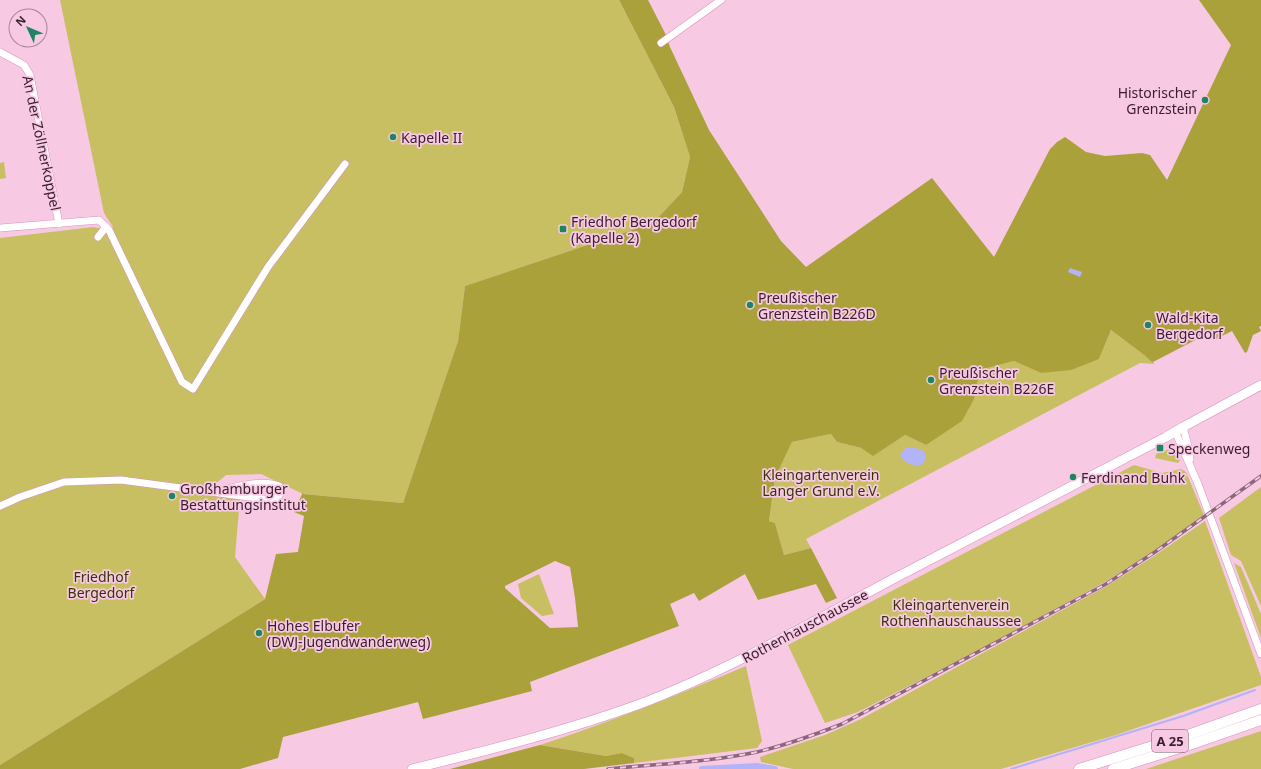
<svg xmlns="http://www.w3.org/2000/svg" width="1261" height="769" font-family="'Noto Sans',sans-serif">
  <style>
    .green { fill: #c8bf63 }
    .forest { fill: #aba13b; fill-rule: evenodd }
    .water { fill: #b2b3f8 }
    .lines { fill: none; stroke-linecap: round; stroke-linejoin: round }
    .stream { stroke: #b2b3f8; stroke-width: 2 }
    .canal { stroke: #b2b3f8; stroke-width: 6 }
    .minor-casing { stroke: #d991bc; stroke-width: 8 }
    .major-casing { stroke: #d991bc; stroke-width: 10 }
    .highway-casing { stroke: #d991bc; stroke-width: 11 }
    .minor { stroke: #fff; stroke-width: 7 }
    .major { stroke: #fff; stroke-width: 9 }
    .highway { stroke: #fff; stroke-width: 10 }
    .rail-casing { stroke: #8b677c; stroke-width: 3.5 }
    .rail { stroke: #f7c9e3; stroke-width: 2; stroke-dasharray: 6; stroke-linecap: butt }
    .poi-dot { fill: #1f8560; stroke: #f7c9e3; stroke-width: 1.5 }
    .labels { text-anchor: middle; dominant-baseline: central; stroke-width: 3.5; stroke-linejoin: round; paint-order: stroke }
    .shield { fill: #f7c9e3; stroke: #725164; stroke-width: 1 }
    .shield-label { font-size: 13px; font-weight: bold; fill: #391d2e }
    .poi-label { font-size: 14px; fill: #391d2e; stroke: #f7c9e3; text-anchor: start }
    .street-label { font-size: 14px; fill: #391d2e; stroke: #f7c9e3 }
    .park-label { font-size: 14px; fill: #383307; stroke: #f7c9e3 }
  </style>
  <rect width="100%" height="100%" fill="#f7c9e3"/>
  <g class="green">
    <polygon points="60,0 619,0 674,107 690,157 682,192 653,223 465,286 458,341 403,503 303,494 261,474 226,475 213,486 208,488 123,477 62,479 20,493 0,503 0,238 93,227 104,229 107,232 113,227 104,213"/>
    <polygon points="4,162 6,178 0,179 0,163"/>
    <polygon points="1111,330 1144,355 1154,364 1140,363 806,539 811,548 784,555 775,523 769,521 775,478 792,442 831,434 837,442 861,448 873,455 905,435 926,445 974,399 980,370 1014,361 1041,373 1099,359"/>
    <polygon points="1172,448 1180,460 1178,463 1155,458 1156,454"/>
    <polygon points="1134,465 1162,473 1181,469 1186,472 1204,515 1154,551 1105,582 979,650 858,712 825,723 788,645"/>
    <polygon points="122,483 240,498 235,557 265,599 0,765 0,510 22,500 64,486"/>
    <polygon points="1261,487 1261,606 1241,561 1231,555 1219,518"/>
    <polygon points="1205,521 1261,677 1261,685 1116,735 1001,769 793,769 761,762 760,757 825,735 861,719 1107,586 1157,554"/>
    <polygon points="1234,563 1241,567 1261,614 1261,638"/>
    <polygon points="539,574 554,614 542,616 521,598 518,584"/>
    <path d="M746,666L762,741L757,748L634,763V758L622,753L606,756L540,745C610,722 678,695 746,666Z"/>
    <polygon points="1261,731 1261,769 1146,769"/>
  </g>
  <g class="forest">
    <path d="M619,0H648L665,33L670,47L709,130L781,241L806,267L932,178L994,257L1050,149L1057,142L1065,137L1086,152L1105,156L1142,153L1150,155L1167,180L1231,45L1199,0H1261V326L1259,327L1261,331L1253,335L1247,352L1245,353L1232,331L1214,340L1209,333L1153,362L1154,364L1144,355L1111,330L1099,359L1071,370L1041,373L1014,361L980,370L974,399L962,421L926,445L905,435L873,456L861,448L837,442L831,434L792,442L775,478L769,521L775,523L784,555L811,548L837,598L826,603L816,584L758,600L745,574L699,601L694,593L670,604L679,626L530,682L532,691L423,719L418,702L283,737L278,758L240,769H0V765L265,599L276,554L298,552L304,516L294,512L303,492V494L403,503L458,341L465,286L653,223L682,192L690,157L674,107ZM555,561L570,567L575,598L578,627L550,628L505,588V586Z"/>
    <polygon points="540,745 606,756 622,753 634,758 634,763 584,769 450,769"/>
  </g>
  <g class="water">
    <polygon points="1070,268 1082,272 1080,277 1068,272"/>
    <polygon points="906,448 915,448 924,451 926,458 923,464 916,466 904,461 900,455"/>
  </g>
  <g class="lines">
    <polyline class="stream" points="1011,769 1183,716 1255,690"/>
    <polyline class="canal" points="702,769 757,766 775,769"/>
    <g class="minor-casing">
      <g id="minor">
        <polyline points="661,43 721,0"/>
        <polyline points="0,52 24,65 30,75 59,224"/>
        <polyline points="0,228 99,220 109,230 182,382 193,389 268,267 345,164"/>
        <polyline points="98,237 106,227"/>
        <polyline points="1183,427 1188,446 1190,459"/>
        <polyline points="1175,431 1198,484 1261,654"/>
        <path d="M0,506L20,497L64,482L121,480L271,500L278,497L281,492L279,486C263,479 233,487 217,492"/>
      </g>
    </g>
    <g class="major-casing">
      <path id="major" d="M412,769C489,750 566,731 640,704C728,670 811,623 893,579C984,531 1075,484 1166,437L1183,427L1261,385"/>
    </g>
    <g class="highway-casing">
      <g id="highway">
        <polyline points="1079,769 1188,735 1261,709"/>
        <polyline points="1113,769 1192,744 1261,720"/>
      </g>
    </g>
    <use href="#minor" class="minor"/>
    <use href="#major" class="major"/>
    <use href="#highway" class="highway"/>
    <g class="rail-casing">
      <path id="rail" d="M608,769C658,764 709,762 757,752C786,745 814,735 842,724L1106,584L1155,552L1261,476"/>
    </g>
    <use href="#rail" class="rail"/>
  </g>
  <g class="poi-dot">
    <circle cx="1205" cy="100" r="4"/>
    <circle cx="393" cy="137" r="4"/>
    <rect x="559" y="225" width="8" height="8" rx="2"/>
    <circle cx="750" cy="305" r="4"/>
    <circle cx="1148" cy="325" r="4"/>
    <circle cx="931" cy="380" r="4"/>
    <rect x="1156" y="444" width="8" height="8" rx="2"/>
    <circle cx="1073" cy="477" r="4"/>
    <circle cx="172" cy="496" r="4"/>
    <circle cx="259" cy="633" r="4"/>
  </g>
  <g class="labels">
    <rect class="shield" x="1152" y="730" width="36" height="22" rx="3"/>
    <g class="shield-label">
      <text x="1170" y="741">A 25</text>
    </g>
    <g class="poi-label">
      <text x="1197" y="92" text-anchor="end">Historischer<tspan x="1197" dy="16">Grenzstein</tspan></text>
      <text x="401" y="137">Kapelle II</text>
      <text x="571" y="221">Friedhof Bergedorf<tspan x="571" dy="16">(Kapelle 2)</tspan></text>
      <text x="758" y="297">Preußischer<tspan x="758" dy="16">Grenzstein B226D</tspan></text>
      <text x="1156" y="317">Wald-Kita<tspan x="1156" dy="16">Bergedorf</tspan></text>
      <text x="939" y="372">Preußischer<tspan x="939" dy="16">Grenzstein B226E</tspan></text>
      <text x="1168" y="448">Speckenweg</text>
      <text x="1081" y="477">Ferdinand Buhk</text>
      <text x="180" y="488">Großhamburger<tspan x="180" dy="16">Bestattungsinstitut</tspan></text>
      <text x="267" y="625">Hohes Elbufer<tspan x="267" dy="16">(DWJ-Jugendwanderweg)</tspan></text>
    </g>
    <g class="street-label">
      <text transform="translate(42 143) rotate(78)">An der Zöllnerkoppel</text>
      <text transform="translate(805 626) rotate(-28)">Rothenhauschaussee</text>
    </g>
    <g class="park-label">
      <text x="821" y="474">Kleingartenverein<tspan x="821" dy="16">Langer Grund e.V.</tspan></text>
      <text x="101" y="576">Friedhof<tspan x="101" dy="16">Bergedorf</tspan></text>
      <text x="951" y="604">Kleingartenverein<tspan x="951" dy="16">Rothenhauschaussee</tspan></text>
    </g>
  </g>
  <g transform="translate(28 28) rotate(314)"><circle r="19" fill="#f7c9e3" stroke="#ab849b"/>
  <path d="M0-3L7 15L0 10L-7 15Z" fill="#1f8560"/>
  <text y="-6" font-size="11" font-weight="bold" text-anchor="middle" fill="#391d2e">N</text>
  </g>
</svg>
